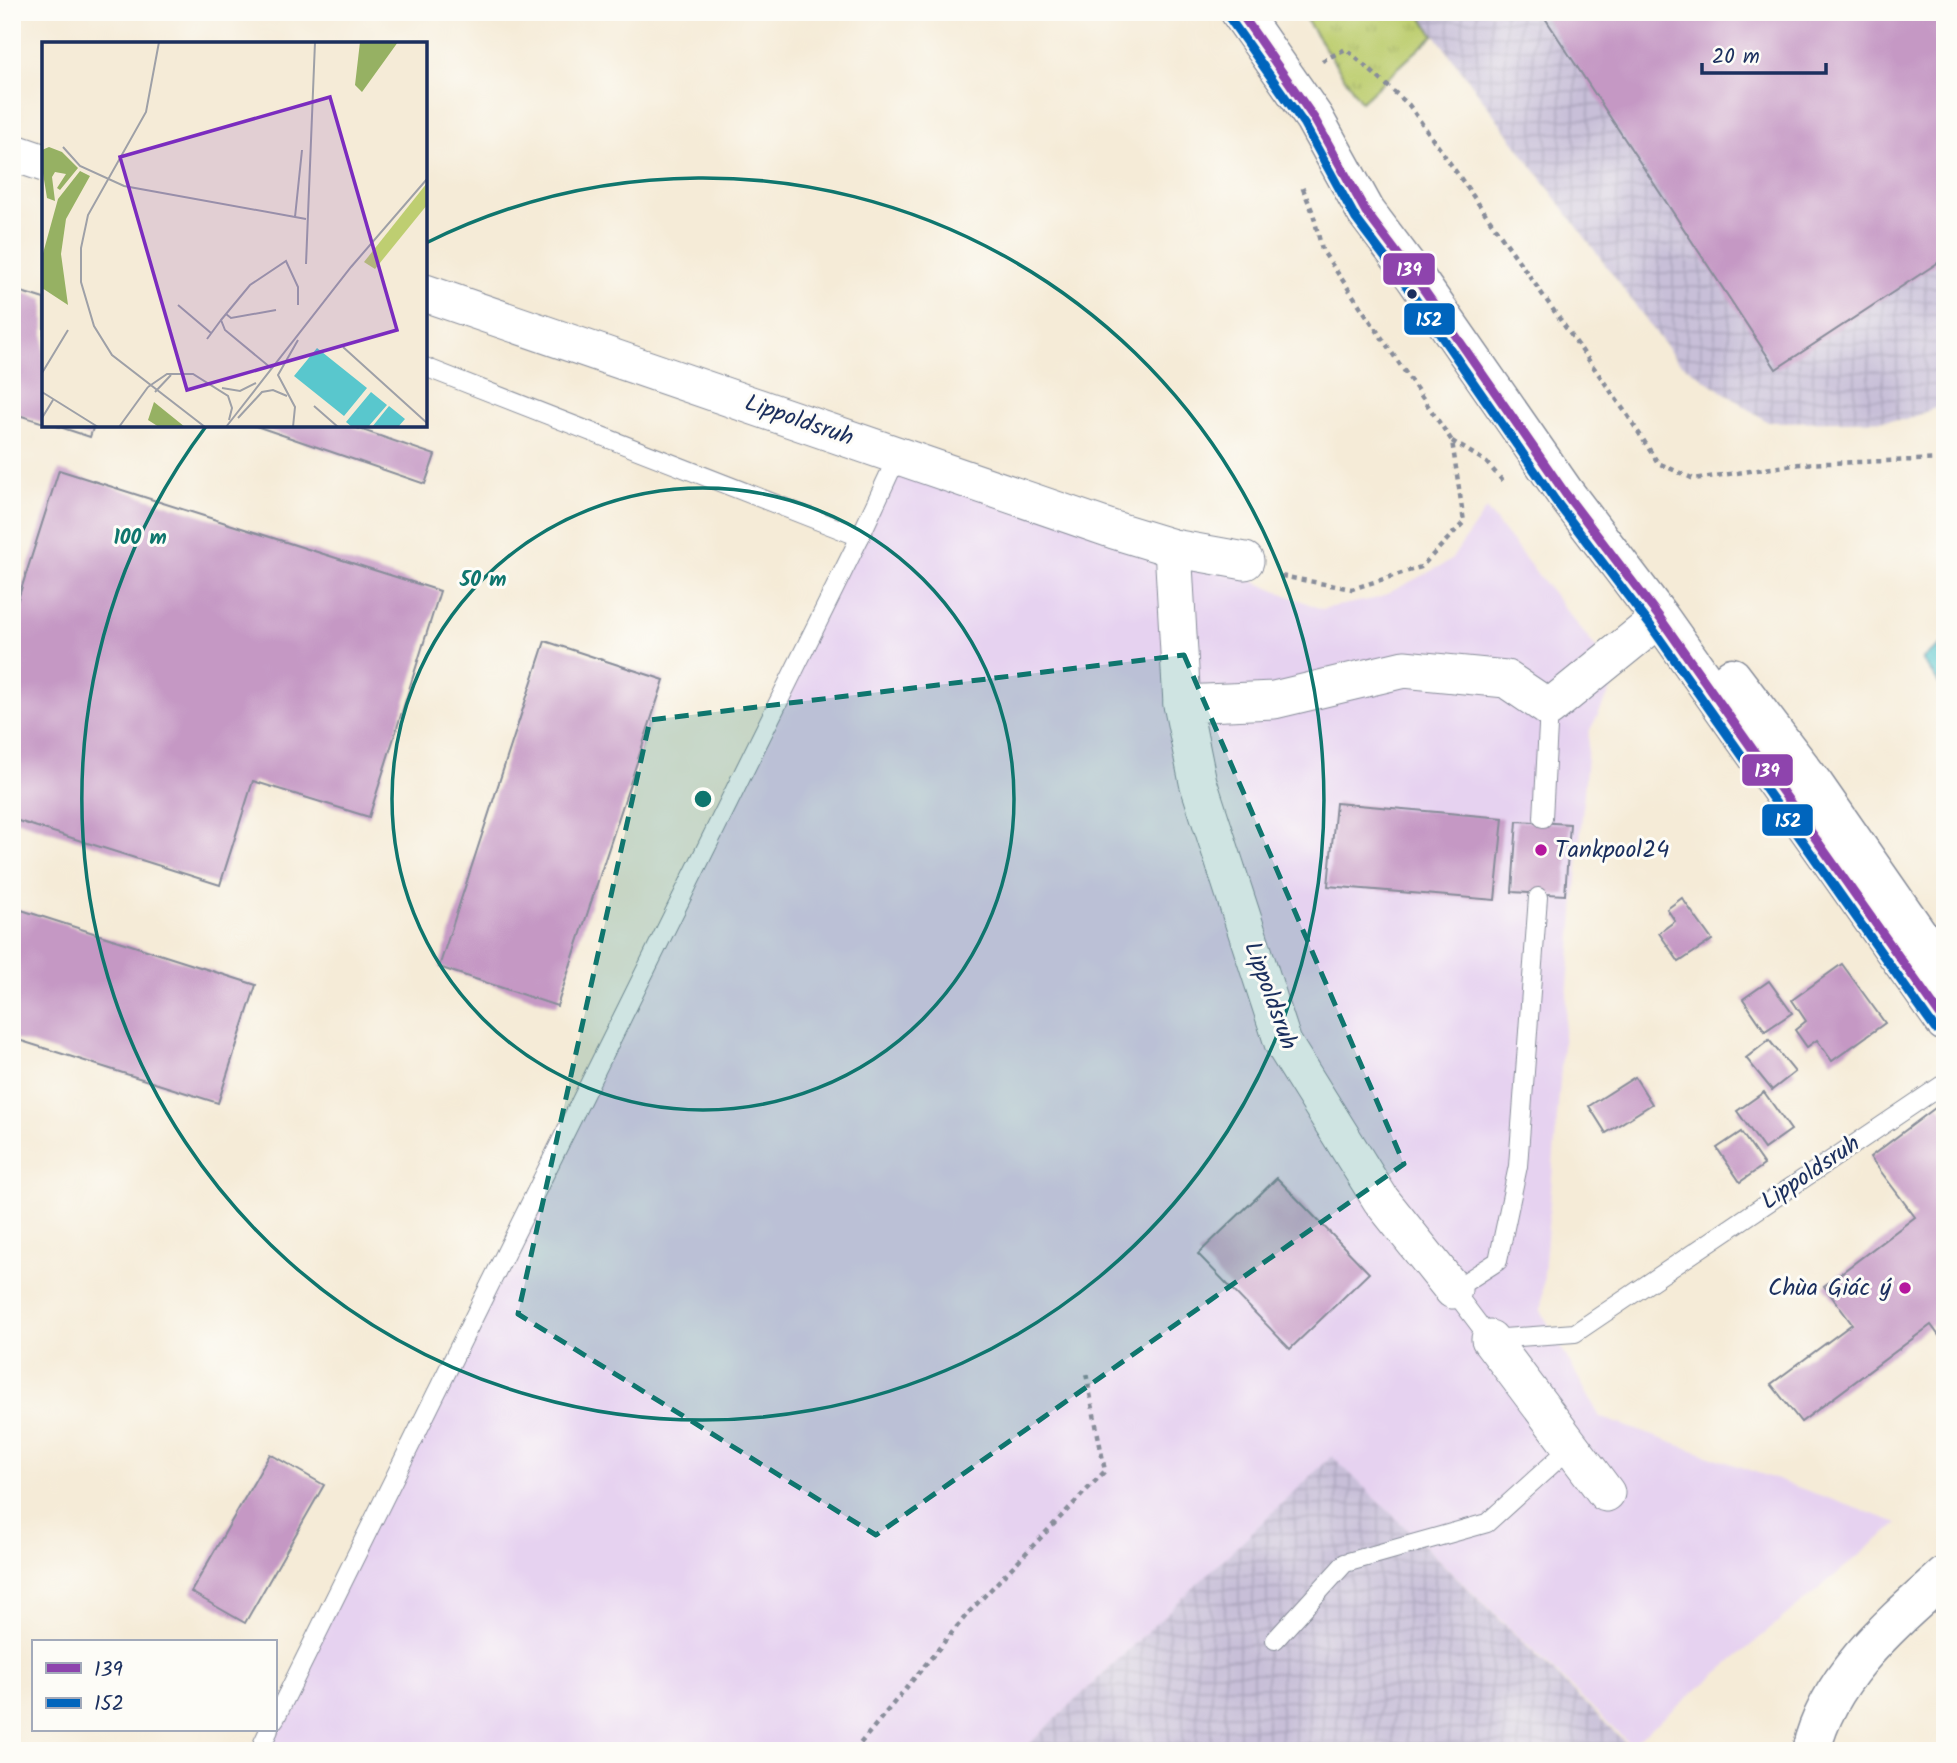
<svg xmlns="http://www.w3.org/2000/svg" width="1957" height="1763" font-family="Kalam,sans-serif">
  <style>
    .built { fill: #e6d2f0 }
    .industrial { fill: url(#industrial-grid) }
    .grass { fill: url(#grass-tufts); stroke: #6c7e68; stroke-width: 2 }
    .water { fill: url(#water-ripples); stroke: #3a7b96; stroke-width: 2 }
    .building { fill: #c598c4 }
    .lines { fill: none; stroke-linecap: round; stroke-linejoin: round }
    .lane-casing { stroke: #888d9a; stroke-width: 20 }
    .street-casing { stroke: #888d9a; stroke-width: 39 }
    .primary-casing { stroke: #888d9a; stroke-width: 41 }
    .path { stroke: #888d9a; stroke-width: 4.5; stroke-dasharray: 5 5; stroke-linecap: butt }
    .lane { stroke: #fff; stroke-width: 18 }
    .street { stroke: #fff; stroke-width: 37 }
    .primary { stroke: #fff; stroke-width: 38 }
    .bus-1-casing { stroke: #fdfcf7; stroke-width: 14 }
    .bus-2-casing { stroke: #fdfcf7; stroke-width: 14 }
    .bus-1 { stroke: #8e44ad; stroke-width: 9 }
    .bus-2 { stroke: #0065bd; stroke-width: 9 }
    .marked { fill: #0f766e; fill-opacity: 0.2; stroke: #0f766e; stroke-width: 5; stroke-dasharray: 14 9; stroke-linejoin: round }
    .ring { fill: none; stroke: #0f766e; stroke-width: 3.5 }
    .bus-dot { fill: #1b2f5e; stroke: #fdfcf7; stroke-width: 2.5 }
    .poi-dot { fill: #b5179e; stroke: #fdfcf7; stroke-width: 2.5 }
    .labels { text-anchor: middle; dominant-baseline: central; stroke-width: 6; stroke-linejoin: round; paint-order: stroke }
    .street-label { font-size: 24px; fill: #1b2f5e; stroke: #fdfcf7 }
    .poi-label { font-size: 24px; fill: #1b2f5e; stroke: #fdfcf7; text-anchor: start }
    .inset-road { fill: none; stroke: #9ea0a7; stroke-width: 2 }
    .view { fill: #7b2cbf; fill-opacity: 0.15; stroke: #7b2cbf; stroke-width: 3.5 }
    .inset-edge { fill: none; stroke: #1b2f5e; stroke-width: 3.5 }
    .centre { fill: #0f766e; stroke: #fdfcf7; stroke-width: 3.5 }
    .ring-label { font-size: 21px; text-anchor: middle; font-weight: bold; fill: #0f766e; stroke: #fdfcf7; stroke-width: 6; stroke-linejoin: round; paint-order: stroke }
    .line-badge { stroke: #fdfcf7; stroke-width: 2.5 }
    .badge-label { font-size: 19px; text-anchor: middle; font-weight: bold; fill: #fff }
  </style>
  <defs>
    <pattern id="industrial-grid" width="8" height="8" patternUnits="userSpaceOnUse" patternTransform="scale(1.75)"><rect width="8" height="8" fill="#c8bfd8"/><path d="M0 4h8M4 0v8" fill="none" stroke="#aba4bc"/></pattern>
    <pattern id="grass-tufts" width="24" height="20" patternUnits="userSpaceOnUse" patternTransform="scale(1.75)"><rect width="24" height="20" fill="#bece71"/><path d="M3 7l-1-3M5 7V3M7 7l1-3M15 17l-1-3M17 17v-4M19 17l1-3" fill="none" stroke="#a3b164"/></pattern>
    <pattern id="water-ripples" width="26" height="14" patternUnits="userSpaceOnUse" patternTransform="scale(1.75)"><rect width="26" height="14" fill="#59c7cd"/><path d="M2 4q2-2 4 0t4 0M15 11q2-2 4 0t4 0" fill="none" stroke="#49a2aa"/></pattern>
  </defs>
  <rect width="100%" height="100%" fill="#fdfcf7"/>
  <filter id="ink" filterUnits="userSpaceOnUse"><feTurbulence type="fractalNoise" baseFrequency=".0143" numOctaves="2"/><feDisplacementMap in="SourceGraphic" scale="14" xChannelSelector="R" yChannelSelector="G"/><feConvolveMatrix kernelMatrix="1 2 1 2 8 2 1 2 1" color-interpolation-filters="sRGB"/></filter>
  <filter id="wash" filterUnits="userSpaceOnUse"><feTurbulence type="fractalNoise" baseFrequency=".00686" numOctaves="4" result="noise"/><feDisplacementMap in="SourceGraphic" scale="28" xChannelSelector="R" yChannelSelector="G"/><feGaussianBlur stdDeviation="1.57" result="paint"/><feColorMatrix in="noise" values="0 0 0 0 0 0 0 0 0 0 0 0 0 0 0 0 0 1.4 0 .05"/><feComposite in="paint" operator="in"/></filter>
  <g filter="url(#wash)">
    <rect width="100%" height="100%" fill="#f5ebd7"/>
    <polygon class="built" points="898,455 1173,548 1321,609 1379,598 1450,561 1486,509 1618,676 1589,732 1541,1311 1600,1417 1898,1523 1631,1745 1332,1457 1022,1751 259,1751"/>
    <g class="industrial">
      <polygon points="1418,12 1945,12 1945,404 1905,420 1768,422 1676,360"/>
      <polygon points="1332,1456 1634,1751 1022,1751"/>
    </g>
    <polygon class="grass" points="1301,12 1418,12 1434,35 1361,102"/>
    <polygon class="water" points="1945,643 1945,692 1922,659"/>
    <g id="blocks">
      <g class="building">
        <polygon points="1541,12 1945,12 1945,258 1776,369"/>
        <polygon points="12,289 44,299 44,423 12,413"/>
        <polygon points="54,425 94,425 90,437"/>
        <polygon points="253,425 348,425 435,455 425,484"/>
        <polygon points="59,470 440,591 369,817 253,781 220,885 12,819 12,618"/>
        <polygon points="545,641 664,680 557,1006 439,967"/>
        <polygon points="1336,803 1503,818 1495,900 1328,886"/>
        <polygon points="1517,821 1570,824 1565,895 1512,892"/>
        <polygon points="1682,898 1712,940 1679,962 1659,933 1675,921 1667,909"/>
        <polygon points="12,907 256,985 218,1103 12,1038"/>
        <polygon points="1842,964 1885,1023 1832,1061 1817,1040 1807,1047 1795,1030 1806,1021 1792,1000"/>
        <polygon points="1769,981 1792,1013 1765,1031 1743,999"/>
        <polygon points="1769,1040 1795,1072 1772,1090 1746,1058"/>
        <polygon points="1635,1077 1652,1104 1606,1133 1589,1106"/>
        <polygon points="1764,1092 1791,1130 1764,1149 1737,1111"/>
        <polygon points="1939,1105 1945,1112 1945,1344 1931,1325 1801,1422 1771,1384 1852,1324 1824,1286 1915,1217 1870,1157"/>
        <polygon points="1741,1132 1764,1165 1740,1182 1717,1148"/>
        <polygon points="1277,1178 1369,1273 1290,1349 1198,1254"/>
        <polygon points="270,1454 324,1485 245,1623 191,1592"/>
      </g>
    </g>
  </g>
  <g filter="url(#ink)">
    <use href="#blocks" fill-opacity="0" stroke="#888d9a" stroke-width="2"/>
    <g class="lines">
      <g class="lane-casing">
        <g id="lane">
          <polyline points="425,367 860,537"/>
          <polyline points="1543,818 1549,708"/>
          <polyline points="1538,897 1518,1166 1498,1261 1453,1290 1490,1339 1575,1333 1945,1083"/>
          <polyline points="1275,1640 1345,1563 1487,1523 1571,1447"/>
          <polyline points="275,1719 860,537 898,455"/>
          <polyline points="259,1751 269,1730"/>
        </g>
      </g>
      <g class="street-casing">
        <g id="street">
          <polyline points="12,152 44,163"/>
          <polyline points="425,293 1114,530 1173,548 1245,561"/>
          <polyline points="1173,548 1182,704"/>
          <polyline points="1453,1290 1381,1200 1283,1043 1198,782 1182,704 1274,700 1404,669 1506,679 1549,708 1660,618"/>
          <polyline points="1490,1339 1606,1493"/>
        </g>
      </g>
      <g class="primary-casing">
        <g id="primary">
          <polyline points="1240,12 1314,118 1366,212 1415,277 1565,493 1660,618 1945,1022"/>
          <polyline points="1732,677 1815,786 1945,973"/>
          <path d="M1811,1751C1828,1677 1891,1624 1945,1576"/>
        </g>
      </g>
      <g class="path">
        <polyline points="1322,61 1346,49 1409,105 1628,416 1658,463 1694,479 1800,464 1945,459"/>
        <polyline points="1452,441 1485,461 1503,481"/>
        <polyline points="1281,576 1352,589 1421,567 1464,522 1452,441 1322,250 1313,213 1301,184"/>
        <polyline points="854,1751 969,1612 1105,1471 1086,1373"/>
      </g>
      <use href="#lane" class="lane"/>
      <use href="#street" class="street"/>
      <use href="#primary" class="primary"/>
      <g class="bus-1-casing">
        <polyline id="bus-1" points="1240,12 1314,118 1366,212 1415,277 1565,493 1660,618 1945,1022"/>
      </g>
      <g class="bus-2-casing">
        <polyline id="bus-2" points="1230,19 1304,124 1356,219 1405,284 1555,500 1650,625 1935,1029"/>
      </g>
      <use href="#bus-1" class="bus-1"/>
      <use href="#bus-2" class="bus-2"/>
    </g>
  </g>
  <path class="marked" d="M1184,655L1404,1164L876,1535L518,1314L650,720Z"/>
  <g class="ring">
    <circle cx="703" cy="799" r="311"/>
    <path d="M426 243A621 621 0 1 1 207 425"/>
  </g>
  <circle class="bus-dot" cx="1412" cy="294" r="6"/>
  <g class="poi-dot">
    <circle cx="1541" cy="850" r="7"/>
    <circle cx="1905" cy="1288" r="7"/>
  </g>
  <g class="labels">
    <g class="street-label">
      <text transform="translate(799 421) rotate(19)">Lippoldsruh</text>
      <text transform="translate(1270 996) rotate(70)">Lippoldsruh</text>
      <text transform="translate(1811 1173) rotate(-34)">Lippoldsruh</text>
    </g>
    <g class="poi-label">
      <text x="1555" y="850">Tankpool24</text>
      <text x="1891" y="1288" text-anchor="end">Chùa Giác ý</text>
    </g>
  </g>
  <g transform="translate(42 42)">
    <rect width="385" height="385" fill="#f5ebd7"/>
    <path d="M385,141V163L333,227L322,220Z" fill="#bece71"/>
    <path d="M318,0H356L320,50L313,43ZM7,105L20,110L36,126L18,148L15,146L24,132L13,130L10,135L13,159L5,156L0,125V108ZM38,129L48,134L24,177L19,212L26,263L0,246V215L16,157ZM112,360L143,385H117L106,378Z" fill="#96b163"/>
    <path d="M275,306L325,346L302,374L252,334ZM329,350L345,363L326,385H310L304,380ZM347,364L363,377L356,385H330Z" fill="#59c7cd"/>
    <path class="inset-road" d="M117,0L104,70L46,173L39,206V240L52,284L70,313L163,385M21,105L38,124L82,144L264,177M253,175L260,108M264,222L273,0M136,263L169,291M184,272L189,276L234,268M165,297L179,278M301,305L385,381M229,326L183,288L179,278L208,243L244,219L256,245V263M0,331L26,288M106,345L125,332H151L186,354L190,366L187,378M180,346L198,349L214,341M0,350L56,385M113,350L129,333M272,364L296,385M0,376L11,358M196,376L220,350L231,348L245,354M77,385L106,345M184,385L309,225L385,137M251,385L253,365L236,333L256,298"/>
    <path class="view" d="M288,55L355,288L145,348L78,115Z"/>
    <rect width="385" height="385" class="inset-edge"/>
  </g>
  <circle cx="703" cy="799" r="10" class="centre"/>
  <g class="ring-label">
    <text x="140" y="544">100 m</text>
    <text x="483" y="586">50 m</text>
  </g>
  <g class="line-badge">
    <rect x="1382" y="252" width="54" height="34" rx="7" fill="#8e44ad"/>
    <rect x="1403" y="302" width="53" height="34" rx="7" fill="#0065bd"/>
    <rect x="1741" y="753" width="53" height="34" rx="7" fill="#8e44ad"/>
    <rect x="1761" y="803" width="53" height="34" rx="7" fill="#0065bd"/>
  </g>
  <g class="badge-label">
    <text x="1409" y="276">139</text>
    <text x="1429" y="326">152</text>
    <text x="1767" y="777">139</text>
    <text x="1788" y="827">152</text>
  </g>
  <rect width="1957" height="1763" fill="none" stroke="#fdfcf7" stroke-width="42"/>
  <rect x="32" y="1640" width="245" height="91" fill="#fdfcf7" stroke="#a3aaba" stroke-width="2"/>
  <rect x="46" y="1663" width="35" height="10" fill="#8e44ad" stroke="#a3aaba" stroke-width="2"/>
  <text x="94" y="1676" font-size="21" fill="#1b2f5e">139</text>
  <rect x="46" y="1698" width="35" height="10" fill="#0065bd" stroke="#a3aaba" stroke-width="2"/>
  <text x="94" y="1710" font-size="21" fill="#1b2f5e">152</text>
  <path d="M1702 63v10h124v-10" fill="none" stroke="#1b2f5e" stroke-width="3.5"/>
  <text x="1712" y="63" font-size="21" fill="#1b2f5e" stroke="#fdfcf7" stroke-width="5" paint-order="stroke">20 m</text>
</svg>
